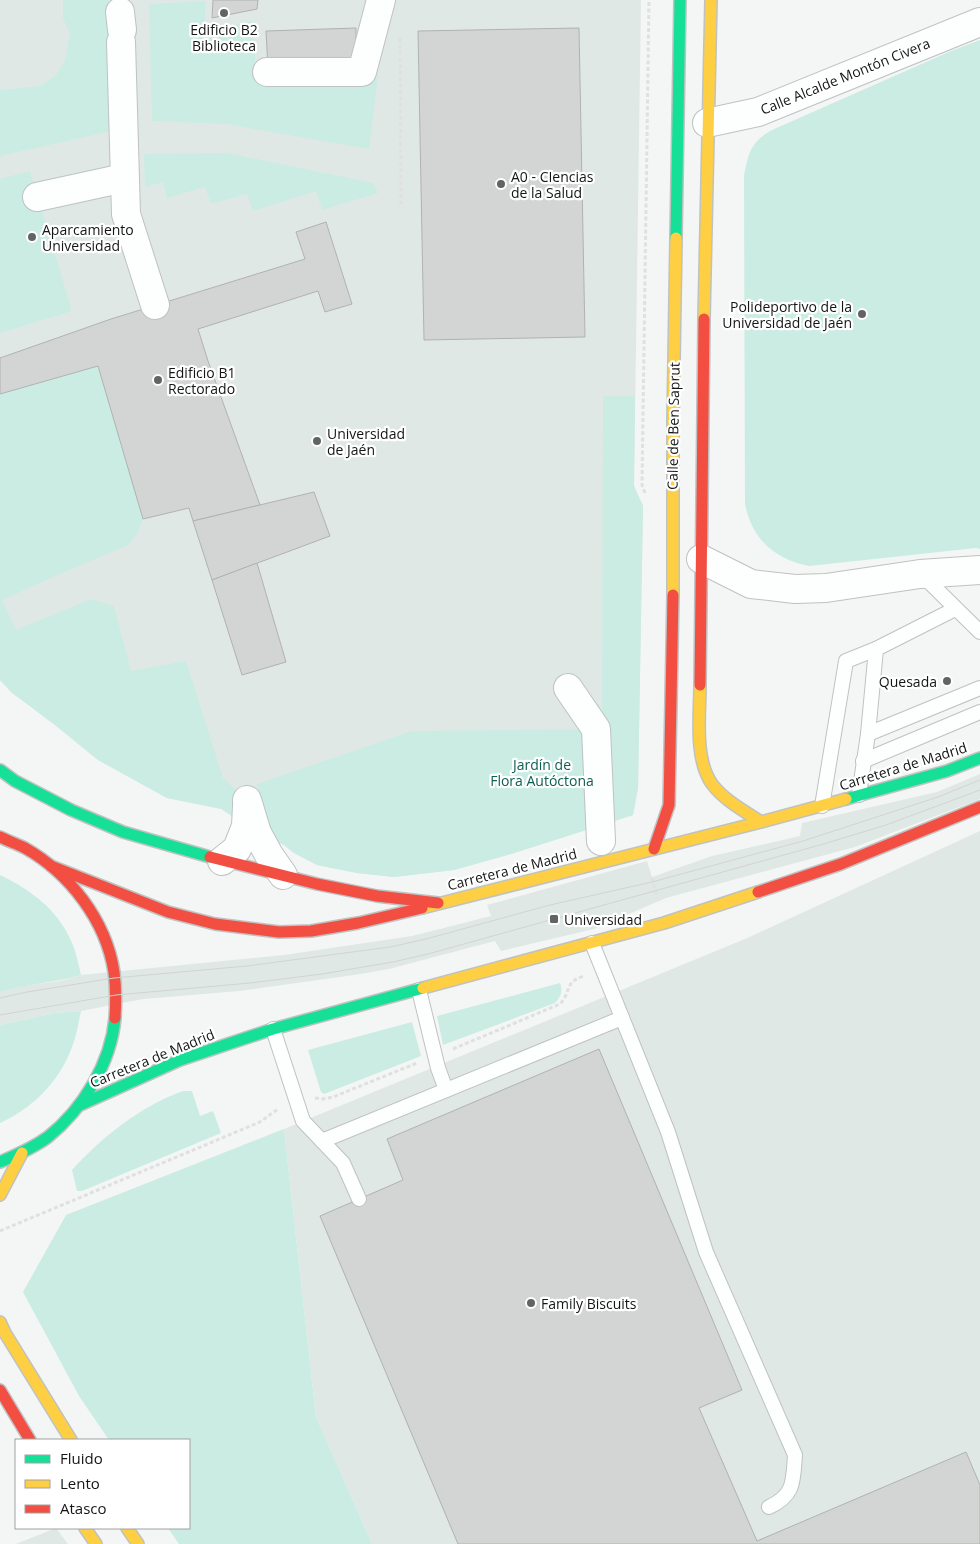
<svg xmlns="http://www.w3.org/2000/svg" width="980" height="1544" font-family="'Open Sans',sans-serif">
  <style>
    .built { fill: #e0e8e5 }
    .green { fill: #caece3 }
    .building { fill: #d3d5d4; stroke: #b0b2b1 }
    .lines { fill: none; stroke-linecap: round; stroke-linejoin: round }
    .lane-casing { stroke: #bfc2c1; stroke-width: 16 }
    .street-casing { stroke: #bfc2c1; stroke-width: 30 }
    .fast-casing { stroke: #bfc2c1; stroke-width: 14 }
    .slow-casing { stroke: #bfc2c1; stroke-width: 14 }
    .jam-casing { stroke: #bfc2c1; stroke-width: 14 }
    .path { stroke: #dfe0df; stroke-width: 3; stroke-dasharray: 4 2.5; stroke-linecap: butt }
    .lane { stroke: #fdfefe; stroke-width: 14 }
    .street { stroke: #fdfefe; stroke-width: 28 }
    .fast { stroke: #16e098; stroke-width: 11 }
    .slow { stroke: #ffcf43; stroke-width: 11 }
    .jam { stroke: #f24e42; stroke-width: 11 }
    .tram { stroke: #d2d3d3; stroke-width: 1 }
    .poi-dot { fill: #626463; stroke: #fff; stroke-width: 2 }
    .labels { text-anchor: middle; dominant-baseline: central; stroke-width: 4.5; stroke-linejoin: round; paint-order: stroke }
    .poi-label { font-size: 14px; fill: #141515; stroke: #fff; text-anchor: start }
    .street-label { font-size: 14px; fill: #141515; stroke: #fff }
    .park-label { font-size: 14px; fill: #0f6051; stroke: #fff }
  </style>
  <rect width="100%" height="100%" fill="#f3f6f5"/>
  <g class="built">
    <polygon points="0,0 641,0 634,486 643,506 638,788 633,815 511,854 454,870 394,877 357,873 317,865 294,853 284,845 257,833 221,809 167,798 98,760 55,725 11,692 0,680"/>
    <polygon points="980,774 980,799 855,847 666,898 594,929 501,951 495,941 389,969 354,975 239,991 143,999 81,1011 55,1013 0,1025 0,992 16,987 60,981 81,975 284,955 412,936 491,916 487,905 647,861 652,877 712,856 800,836 802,823 937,792"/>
    <polygon points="980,831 980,1544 372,1544 316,1417 284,1129 745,939"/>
    <polygon points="56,1528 68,1544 16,1544"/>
  </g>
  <g class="green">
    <polygon points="63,0 109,0 112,131 0,156 0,90 41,86 56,75 65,61 70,34 63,18"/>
    <polygon points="205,1 205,31 253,21 256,77 378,76 369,149 226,124 152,121 149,4"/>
    <path d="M980,40V549L976,548L809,566C774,559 752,539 745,504L744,176C748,154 751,141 772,130L951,51Z"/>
    <polygon points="227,153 373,183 378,193 322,210 316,191 253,211 247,194 211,204 205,187 167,198 163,182 145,187 144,154"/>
    <polygon points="30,171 72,311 0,333 0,179"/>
    <polygon points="98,366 143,519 137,534 128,545 55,576 2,600 16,630 91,599 114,606 131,671 186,661 223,778 247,800 261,801 257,784 412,731 602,729 603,396 635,396 634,486 643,506 638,788 633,815 511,854 454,870 394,877 357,873 317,865 294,853 284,845 257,833 222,809 167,798 98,760 55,725 11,692 0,680 0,394"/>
    <path d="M0,875C33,891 61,912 74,948C77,957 79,967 81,975C54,983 26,984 0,992Z"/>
    <path d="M560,983C563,992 561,996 555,1003L443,1045L437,1016Z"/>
    <path d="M81,1011C78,1025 76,1039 70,1052C57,1084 31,1109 0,1123V1025L55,1013Z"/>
    <polygon points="412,1022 421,1056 324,1094 321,1092 308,1050"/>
    <path d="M183,1091H192L200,1116L213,1111L221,1133L82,1191H77L72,1170C102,1137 141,1106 183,1091Z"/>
    <polygon points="284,1129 316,1417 372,1544 179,1544 168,1528 189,1528 189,1440 109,1440 79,1396 23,1292 66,1215"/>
  </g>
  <g class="building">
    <polygon points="213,0 258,0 257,9 212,18"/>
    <polygon points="356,28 356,67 268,69 266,31"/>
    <polygon points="579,28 585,337 424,340 418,31"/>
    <polygon points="326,222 352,304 325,312 318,291 198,329 208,361 260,505 193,521 189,508 143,519 98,366 0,394 0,358 111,319 305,259 296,232"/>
    <polygon points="314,492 330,536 212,580 193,521"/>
    <polygon points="257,563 286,662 242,675 212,580"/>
    <polygon points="599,1049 742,1390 699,1408 757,1541 966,1452 980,1485 980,1544 458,1544 320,1216 403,1180 387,1139"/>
  </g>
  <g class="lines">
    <g class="lane-casing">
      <g id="lane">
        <polyline points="922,575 980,632"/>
        <polyline points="868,734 876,649 955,609"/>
        <polyline points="863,761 980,712"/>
        <polyline points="859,795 868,734 980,688"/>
        <polyline points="822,806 846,661 876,649"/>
        <path d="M592,943L668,1132L706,1252L795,1455C793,1481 795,1495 769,1507"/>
        <polyline points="419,990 438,1068 446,1090"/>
        <polyline points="273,1029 303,1121 343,1163 359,1199"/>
        <polyline points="322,1141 622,1018"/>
      </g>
    </g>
    <g class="street-casing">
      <g id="street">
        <polyline points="120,12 122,30"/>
        <polyline points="121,42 126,214 155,305"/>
        <polyline points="267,72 362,72 381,0"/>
        <polyline points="707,123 758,112 980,22"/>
        <polyline points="37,197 124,178"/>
        <polyline points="701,559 751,584 795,589 826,588 920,574 980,570"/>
        <polyline points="568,688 596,729 601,841"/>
        <polyline points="247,800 257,833 269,855 283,875"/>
        <polyline points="222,861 237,849 246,826 247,806"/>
      </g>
    </g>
    <g class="fast-casing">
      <g id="fast">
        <polyline points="676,238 680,0"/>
        <polyline points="0,770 15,781 71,810 123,832 210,857"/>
        <polyline points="846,799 947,771 980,758"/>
        <polyline points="80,1105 180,1060 273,1029 423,988"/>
        <path d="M0,1162C17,1155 33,1148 48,1137C83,1109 111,1063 115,1018"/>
      </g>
    </g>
    <g class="slow-casing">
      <g id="slow">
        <polyline points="704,319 711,0"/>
        <polyline points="673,595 673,423 676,238"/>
        <path d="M700,685C700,714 694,759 712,784C724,800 744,811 761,822"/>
        <polyline points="422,908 761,822 846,799"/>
        <polyline points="423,988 664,923 758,892"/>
        <polyline points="0,1195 22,1153"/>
        <polyline points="0,1322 5,1333 71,1440"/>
        <polyline points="85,1528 96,1544"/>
        <polyline points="127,1528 138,1544"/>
      </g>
    </g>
    <g class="jam-casing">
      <g id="jam">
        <polyline points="700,685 704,319"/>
        <path d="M0,837C8,841 17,844 25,848C69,873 106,920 114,972C116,987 116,1002 115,1018"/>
        <polyline points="654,849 669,805 673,595"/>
        <polyline points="210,857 317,884 377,896 438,903"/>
        <polyline points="51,866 168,912 215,924 279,932 311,931 358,923 422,908"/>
        <polyline points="758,892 841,864 980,807"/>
        <polyline points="0,1390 30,1440"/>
      </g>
    </g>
    <g class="path">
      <polyline points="400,38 401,206"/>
      <polyline points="645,493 642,485 649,0"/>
      <polyline points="652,878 657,898"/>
      <path d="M453,1049L560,1004C572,991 564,982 584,976"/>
      <polyline points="315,1098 323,1099 333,1097 417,1063"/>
      <polyline points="0,1231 260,1122 278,1109"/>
    </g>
    <use href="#lane" class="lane"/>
    <use href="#street" class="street"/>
    <use href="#fast" class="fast"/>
    <use href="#slow" class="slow"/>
    <use href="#jam" class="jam"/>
    <g class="tram">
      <polyline points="0,998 27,992 114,978 247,966 390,947 426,939 550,905 652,882 803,841 938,797 980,780"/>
      <polyline points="0,1015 116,995 250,983 322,974 393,962 428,954 827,843 886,825 980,790"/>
    </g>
  </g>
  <g class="poi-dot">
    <circle cx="224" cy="13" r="5"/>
    <circle cx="501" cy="184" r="5"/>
    <circle cx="32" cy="237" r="5"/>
    <circle cx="862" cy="314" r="5"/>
    <circle cx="158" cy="380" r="5"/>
    <circle cx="317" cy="441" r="5"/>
    <circle cx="947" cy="681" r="5"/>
    <rect x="549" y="914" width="10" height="10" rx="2.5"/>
    <circle cx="531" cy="1303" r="5"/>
  </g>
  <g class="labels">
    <g class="poi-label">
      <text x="224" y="29" text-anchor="middle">Edificio B2<tspan x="224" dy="16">Biblioteca</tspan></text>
      <text x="511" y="176">A0 - CIencias<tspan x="511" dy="16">de la Salud</tspan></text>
      <text x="42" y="229">Aparcamiento<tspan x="42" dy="16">Universidad</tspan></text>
      <text x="852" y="306" text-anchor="end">Polideportivo de la<tspan x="852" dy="16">Universidad de Jaén</tspan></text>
      <text x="168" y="372">Edificio B1<tspan x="168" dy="16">Rectorado</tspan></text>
      <text x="327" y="433">Universidad<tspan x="327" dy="16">de Jaén</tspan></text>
      <text x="937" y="681" text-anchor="end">Quesada</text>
      <text x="564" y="919">Universidad</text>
      <text x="541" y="1303">Family Biscuits</text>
    </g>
    <g class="street-label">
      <text transform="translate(845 76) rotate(-22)">Calle Alcalde Montón Civera</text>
      <text transform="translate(673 426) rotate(-89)">Calle de Ben Saprut</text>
      <text transform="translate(903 766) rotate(-17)">Carretera de Madrid</text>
      <text transform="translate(512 869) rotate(-14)">Carretera de Madrid</text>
      <text transform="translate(152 1058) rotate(-22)">Carretera de Madrid</text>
    </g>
    <g class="park-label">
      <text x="542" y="764">Jardín de<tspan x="542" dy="16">Flora Autóctona</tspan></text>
    </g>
  </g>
  <rect x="15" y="1439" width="175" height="90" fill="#ffffff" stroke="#a1a1a1"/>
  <rect x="25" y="1455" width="25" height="8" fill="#16e098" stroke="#a1a1a1"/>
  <text x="60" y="1464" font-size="15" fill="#141515">Fluido</text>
  <rect x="25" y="1480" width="25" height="8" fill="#ffcf43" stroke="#a1a1a1"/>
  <text x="60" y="1489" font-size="15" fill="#141515">Lento</text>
  <rect x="25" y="1505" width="25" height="8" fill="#f24e42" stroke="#a1a1a1"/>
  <text x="60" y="1514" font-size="15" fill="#141515">Atasco</text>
</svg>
